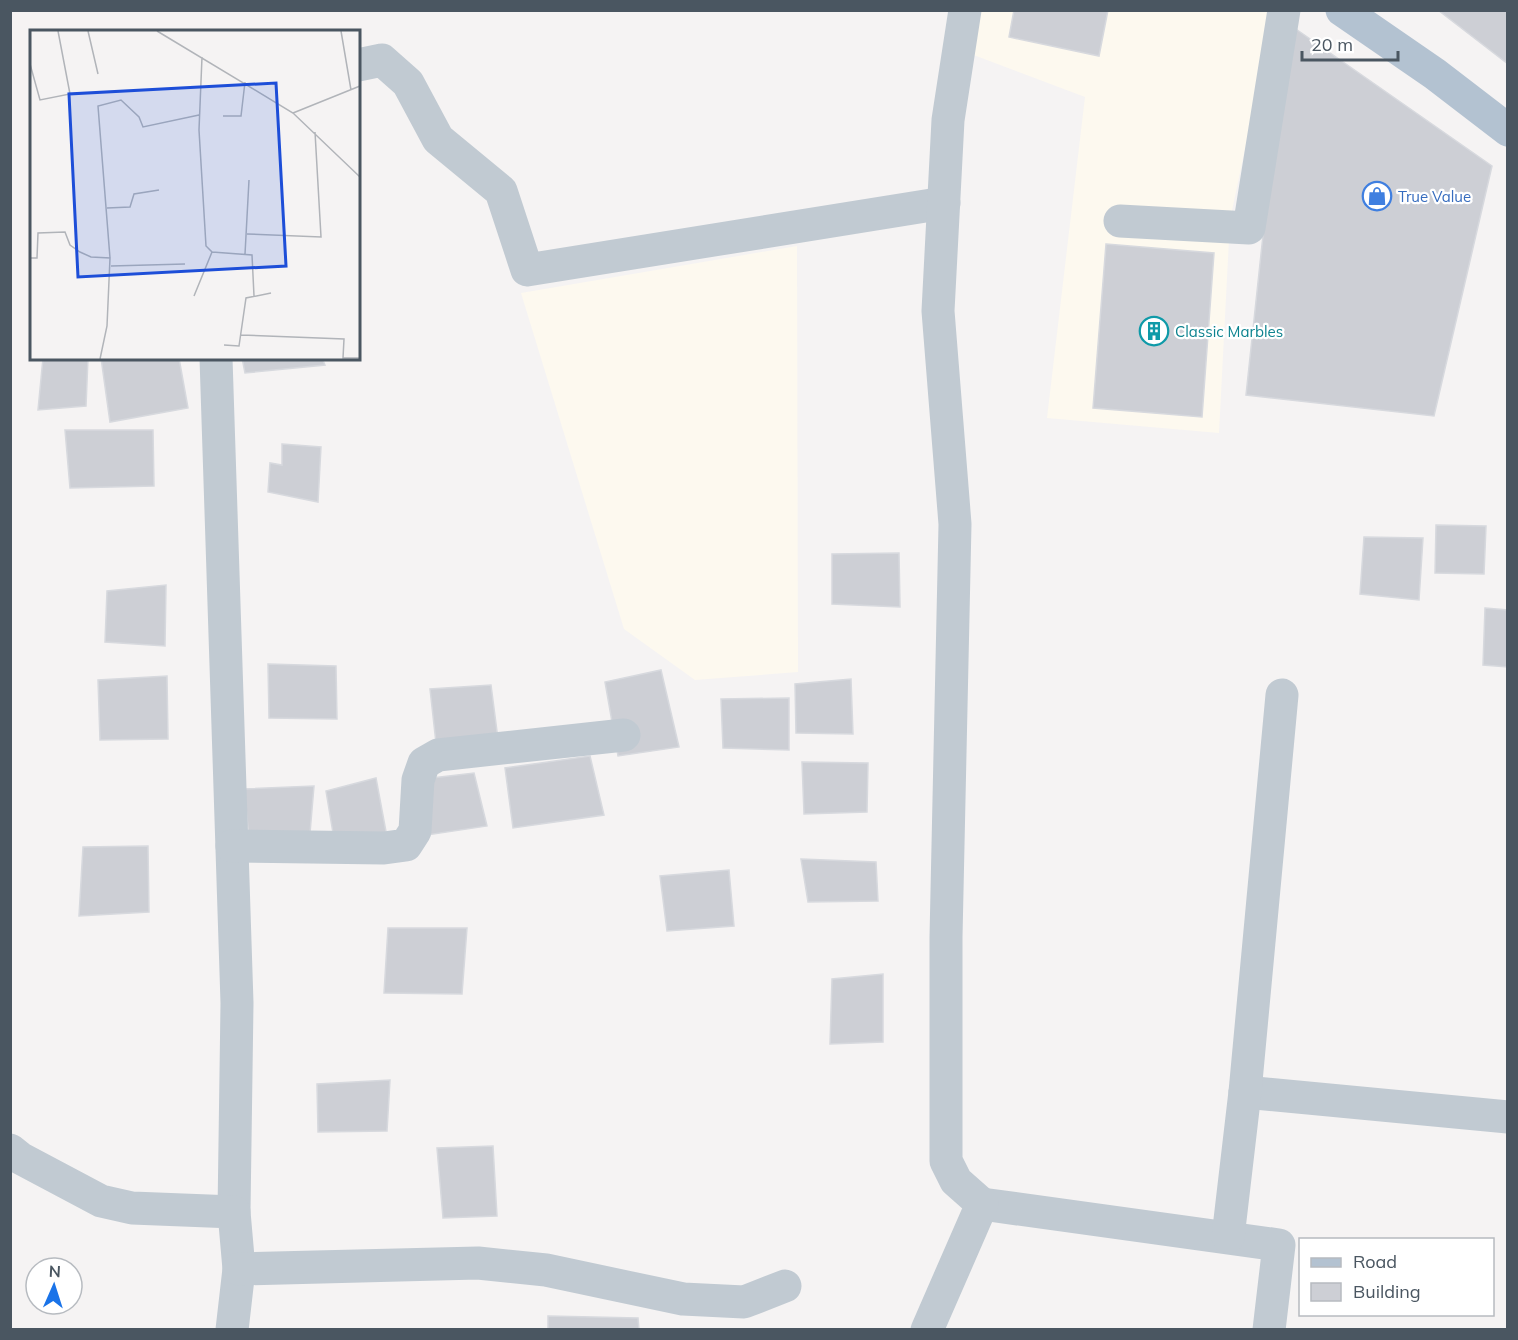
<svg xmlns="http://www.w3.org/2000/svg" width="1518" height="1340" font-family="Mulish,sans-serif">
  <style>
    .commercial { fill: #fdf9ef }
    .building { fill: #cdcfd5; stroke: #d7d9de; stroke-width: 1.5 }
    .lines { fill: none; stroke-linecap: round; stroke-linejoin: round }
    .minor { stroke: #c1cad2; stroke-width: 33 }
    .primary { stroke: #b3c2d1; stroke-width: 33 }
    .labels { text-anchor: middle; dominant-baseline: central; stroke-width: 4.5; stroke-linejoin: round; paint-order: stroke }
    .shop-label { font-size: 15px; fill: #366cbe; stroke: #fff; text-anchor: start }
    .culture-label { font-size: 15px; fill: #0d838f; stroke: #fff; text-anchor: start }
    .inset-road { fill: none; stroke: #b1b4b9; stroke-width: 1.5 }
    .view { fill: #1d4ed8; fill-opacity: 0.15; stroke: #1d4ed8; stroke-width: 3 }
    .inset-edge { fill: none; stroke: #4a5661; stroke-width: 3 }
  </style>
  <rect width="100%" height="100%" fill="#f5f3f3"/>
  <g class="commercial">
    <polygon points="980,11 1274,11 1230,220 1219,433 1047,418 1085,97 971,54"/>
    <polygon points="797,246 798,672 695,680 624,629 521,293"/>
  </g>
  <g class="building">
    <polygon points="1014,10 1108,10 1099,56 1009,37"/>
    <polygon points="1438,10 1508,10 1508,64"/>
    <polygon points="1293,27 1492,166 1434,416 1246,395 1264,226"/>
    <polygon points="1106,244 1214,253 1202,417 1093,408"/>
    <polygon points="43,358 88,358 86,406 38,410"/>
    <polygon points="101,358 179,358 188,408 110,422"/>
    <polygon points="242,358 322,358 325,365 245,373"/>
    <polygon points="65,430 153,430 154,486 70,488"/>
    <polygon points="282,444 321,447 318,502 268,492 270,463 282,465"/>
    <polygon points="1436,525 1486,526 1484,574 1435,573"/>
    <polygon points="1364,537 1423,538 1419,600 1360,594"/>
    <polygon points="899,553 900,607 832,604 832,554"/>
    <polygon points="166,585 165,646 105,642 107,591"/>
    <polygon points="1485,608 1508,610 1508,667 1483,665"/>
    <polygon points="268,664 336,666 337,719 269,718"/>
    <polygon points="661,670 679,747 618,756 605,682"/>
    <polygon points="167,676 168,739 100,740 98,680"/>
    <polygon points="851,679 853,734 796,733 795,684"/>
    <polygon points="491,685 498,739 436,743 430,689"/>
    <polygon points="789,698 789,750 723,748 721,699"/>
    <polygon points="590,756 604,815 513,828 505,768"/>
    <polygon points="802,762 868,763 867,812 804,814"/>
    <polygon points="474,773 487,826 427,835 415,780"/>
    <polygon points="376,778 387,837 335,845 326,791"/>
    <polygon points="314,786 310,833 249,837 244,789"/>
    <polygon points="148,846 149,912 79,916 83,847"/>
    <polygon points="801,859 876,862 878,901 808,902"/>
    <polygon points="729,870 734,926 667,931 660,876"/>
    <polygon points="388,928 467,928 462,994 384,993"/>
    <polygon points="883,974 883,1042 830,1044 832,979"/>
    <polygon points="390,1080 387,1131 318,1132 317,1084"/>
    <polygon points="493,1146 497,1216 443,1218 437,1148"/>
    <polygon points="548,1316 638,1318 639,1330 548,1330"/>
  </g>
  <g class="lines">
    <g class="minor">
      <polyline points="358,65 382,60 408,83 438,139 501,191 527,270 944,203"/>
      <polyline points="1120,221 1249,228 1284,10"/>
      <polyline points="216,358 237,1003 234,1212"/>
      <polyline points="232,846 384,848 406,845 415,831 418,780 424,763 438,755 624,735"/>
      <polyline points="1245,1092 1508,1117"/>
      <polyline points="10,1150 20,1158 101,1201 132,1208 234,1212 239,1269 232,1330"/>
      <polyline points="982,1204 1279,1245 1269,1330"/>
      <polyline points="1228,1237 1245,1092 1282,695"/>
      <polyline points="239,1269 478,1263 546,1270 683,1299 744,1302 785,1286"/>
      <polyline points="927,1330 982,1204 956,1181 946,1161 946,937 955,524 938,311 948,120 965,10"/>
    </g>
    <polyline class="primary" points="1342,10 1435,74 1508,130"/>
  </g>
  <defs>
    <g id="shop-ring" transform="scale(1.5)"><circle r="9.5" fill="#fff" stroke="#3f7fe0" stroke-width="1.5"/><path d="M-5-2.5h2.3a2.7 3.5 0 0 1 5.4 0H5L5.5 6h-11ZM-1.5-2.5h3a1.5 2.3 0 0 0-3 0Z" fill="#3f7fe0"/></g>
    <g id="building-ring" transform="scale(1.5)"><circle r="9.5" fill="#fff" stroke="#0f9aa8" stroke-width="1.5"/><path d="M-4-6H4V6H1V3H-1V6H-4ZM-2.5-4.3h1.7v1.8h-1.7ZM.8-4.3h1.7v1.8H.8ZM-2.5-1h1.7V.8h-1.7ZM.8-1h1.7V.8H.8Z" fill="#0f9aa8"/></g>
  </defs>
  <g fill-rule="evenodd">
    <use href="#shop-ring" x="1377" y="196"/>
    <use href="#building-ring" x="1154" y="331"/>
  </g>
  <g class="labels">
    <g class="shop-label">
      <text x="1398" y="196">True Value</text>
    </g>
    <g class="culture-label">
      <text x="1175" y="331">Classic Marbles</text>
    </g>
  </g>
  <g transform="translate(30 30)">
    <rect width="330" height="330" fill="#f5f3f3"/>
    <path class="inset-road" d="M58,1L68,44M127,1L263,83L330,147M311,1L321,60M0,34L10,70L40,64L28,1M263,83L330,56M193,86H211L215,52M77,178L100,177L104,164L129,160M217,204L291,207L285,102M182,222L222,225L224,266M215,224L219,150M0,228H7L8,203L35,202L40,215L50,222L61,227L80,228L77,296L70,329M80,228L68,76L91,70L109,87L113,97L169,85M81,236L155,234M164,266L182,222L176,216L169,100L172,27M210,305L314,309L313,328H330M194,315L209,316L216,268L241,263"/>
    <path class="view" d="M246,53L256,236L48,247L39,64Z"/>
    <rect width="330" height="330" class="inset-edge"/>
  </g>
  <rect width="1518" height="1340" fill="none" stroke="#4a5661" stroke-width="24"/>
  <rect x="1299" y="1238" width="195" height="78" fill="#ffffff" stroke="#b7bbc0" stroke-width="1.5"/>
  <rect x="1311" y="1258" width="30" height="9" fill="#b3c2d1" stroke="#b7bbc0" stroke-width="1.5"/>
  <text x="1353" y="1268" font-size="18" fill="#4a5661">Road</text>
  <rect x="1311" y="1283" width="30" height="18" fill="#cdcfd5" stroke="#b7bbc0" stroke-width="1.5"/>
  <text x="1353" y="1298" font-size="18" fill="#4a5661">Building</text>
  <g transform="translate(54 1286) rotate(3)"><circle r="28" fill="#ffffff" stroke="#b7bbc0" stroke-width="1.5"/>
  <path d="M0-4.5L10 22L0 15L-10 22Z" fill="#1a73e8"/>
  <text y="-9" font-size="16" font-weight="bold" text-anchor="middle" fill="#4a5661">N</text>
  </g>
  <path d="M1302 51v9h96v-9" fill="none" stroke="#4a5661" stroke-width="3"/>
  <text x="1311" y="51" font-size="18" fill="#4a5661" stroke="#ffffff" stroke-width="4.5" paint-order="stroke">20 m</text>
</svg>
